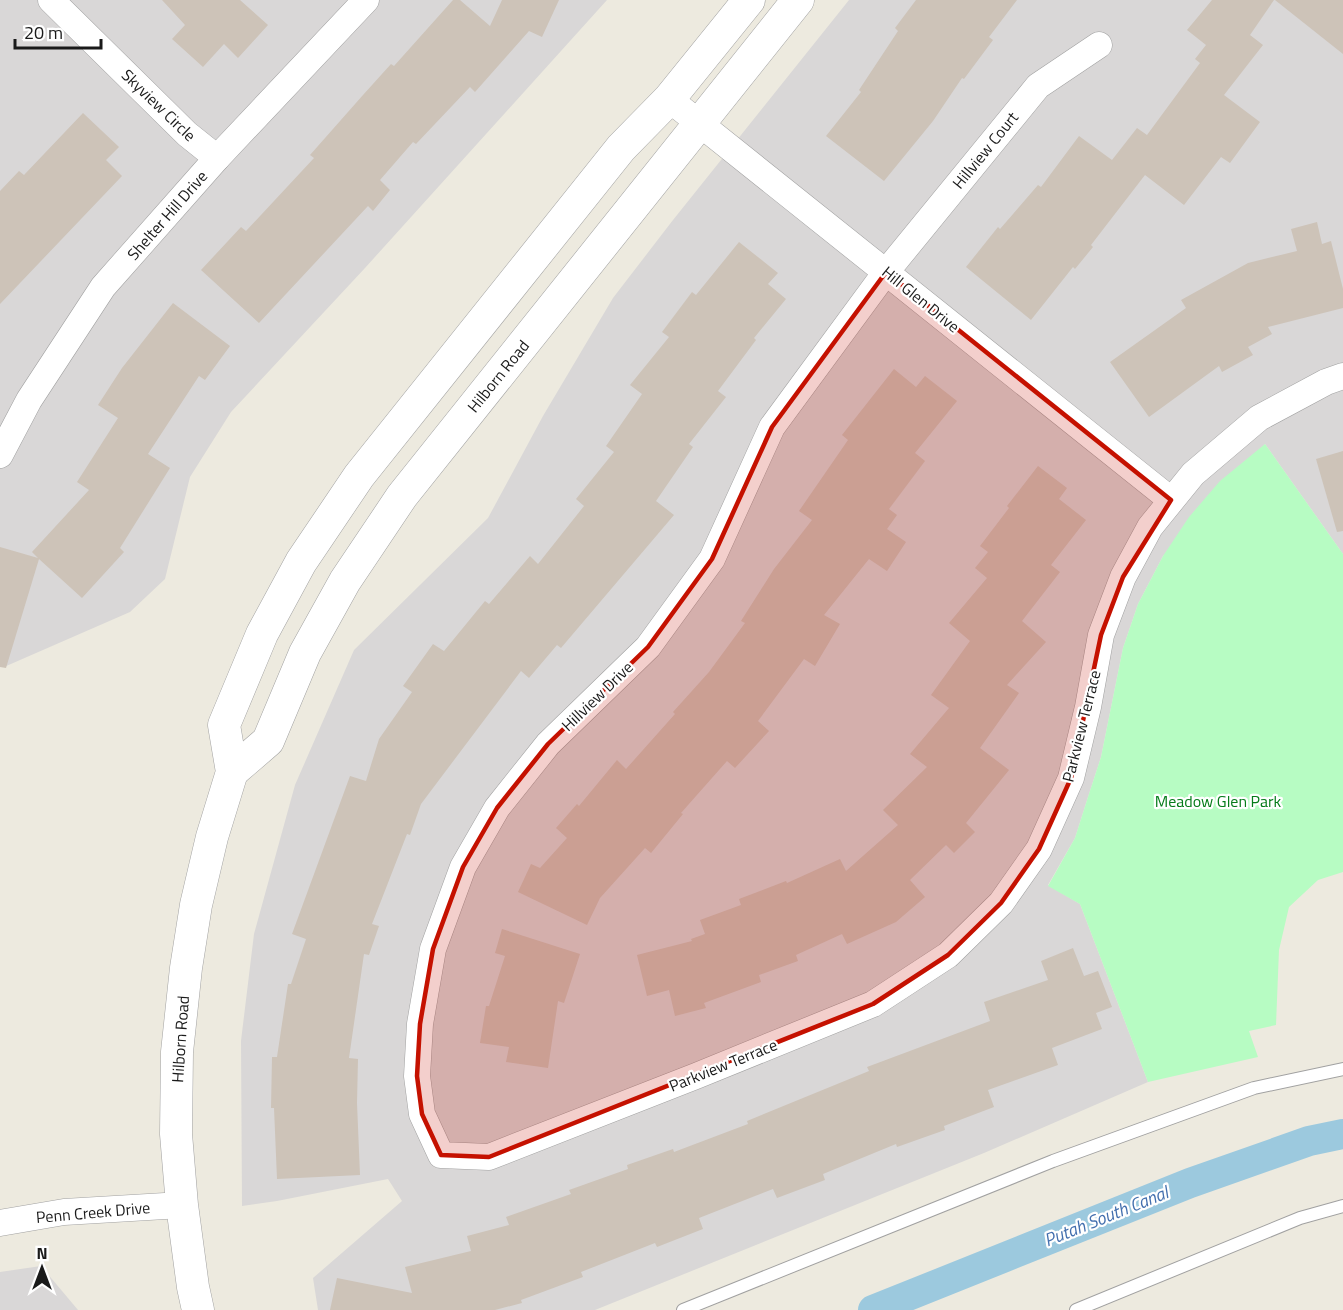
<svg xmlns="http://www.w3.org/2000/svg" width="1343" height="1310" font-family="'Titillium Web',sans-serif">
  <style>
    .residential { fill: #d9d7d7 }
    .park { fill: #b7fcc3 }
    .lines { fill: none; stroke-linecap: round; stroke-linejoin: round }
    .canal { stroke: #9cc9de; stroke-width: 30 }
    .building { fill: #cdc3b8 }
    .service-casing { stroke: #a1a1a1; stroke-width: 14 }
    .minor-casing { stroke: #a1a1a1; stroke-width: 27 }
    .tertiary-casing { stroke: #a1a1a1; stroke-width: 33 }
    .service { stroke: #fff; stroke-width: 12 }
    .minor { stroke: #fff; stroke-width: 26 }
    .tertiary { stroke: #fff; stroke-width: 32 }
    .marked { fill: #c51100; fill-opacity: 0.2; stroke: #c51100; stroke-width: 4.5; stroke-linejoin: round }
    .labels { text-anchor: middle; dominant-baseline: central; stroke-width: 4.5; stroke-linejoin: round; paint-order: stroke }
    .street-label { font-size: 16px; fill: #1a1a1a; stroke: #fff }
    .park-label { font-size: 16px; fill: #057b19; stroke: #fff }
    .water-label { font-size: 18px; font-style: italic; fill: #436fae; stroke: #fff }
  </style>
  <rect width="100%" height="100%" fill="#edeadf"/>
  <g class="residential">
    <polygon points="0,0 607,0 365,268 231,412 190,477 165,579 130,612 4,667 0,666"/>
    <polygon points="849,0 1343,0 1343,554 1265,444 1163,556 1138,604 1123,648 1101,757 1088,797 1075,838 1048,885 1080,904 1148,1082 984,1153 595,1310 318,1310 313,1278 402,1201 388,1179 277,1201 242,1206 241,1041 254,934 295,785 354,650 488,518 543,416 613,298 673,220"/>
    <polygon points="41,1266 78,1310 0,1310 0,1272"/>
  </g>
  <polygon class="park" points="1265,444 1343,554 1343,872 1318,880 1289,907 1279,950 1276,1025 1249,1031 1258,1057 1148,1082 1080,904 1048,886 1075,838 1088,797 1101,757 1123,648 1138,604 1163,556 1189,517 1220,481"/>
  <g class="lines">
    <polyline class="canal" points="873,1310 1190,1183 1309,1141 1343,1134"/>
  </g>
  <g class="building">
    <polygon points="162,0 240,0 268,25 238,58 224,44 203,67 172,39 185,25"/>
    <polygon points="453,0 460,0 490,26 502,0 559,0 542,37 529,31 475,92 470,87 416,144 413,142 380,180 390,190 373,211 368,206 259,323 201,270 241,227 246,231 314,158 310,155 363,95 391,64 394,66"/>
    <polygon points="916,0 1017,0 989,37 993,40 964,79 962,78 933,121 884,181 826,136 861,92 859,90 898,31 895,28"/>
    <polygon points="1212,0 1274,0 1250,35 1263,45 1224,95 1260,122 1230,163 1221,157 1184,205 1145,175 1091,245 1093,247 1075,269 1073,267 1031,320 966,267 998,227 1000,229 1038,185 1041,187 1079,136 1112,160 1137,128 1147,135 1200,63 1195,59 1206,45 1187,30"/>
    <polygon points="1275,0 1343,0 1343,54"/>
    <polygon points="83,113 119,147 106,160 122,176 0,304 0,191 19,171 24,175"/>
    <polygon points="1317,222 1322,244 1331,241 1343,289 1343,308 1268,327 1272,334 1248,347 1253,355 1222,372 1219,366 1149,417 1110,362 1186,308 1181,300 1248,263 1297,251 1291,229"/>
    <polygon points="739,242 778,273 768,284 786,299 754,338 756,340 718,391 726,397 689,444 693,447 656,501 674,515 561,648 557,645 529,678 521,671 421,804 410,835 407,834 372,924 379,926 369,955 364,954 349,1058 358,1059 357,1103 360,1175 277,1179 274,1108 271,1108 272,1057 277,1057 288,984 291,984 306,939 292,934 350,776 366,781 379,739 412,692 403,686 433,644 444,651 485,601 489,604 530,556 538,564 584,506 576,499 614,452 606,446 642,394 630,385 669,337 662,332 692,292 696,295"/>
    <polygon points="173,303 230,346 205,380 199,376 148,454 170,468 120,548 124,552 82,598 39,559 6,668 0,667 0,547 38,558 32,552 89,490 77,482 118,418 98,405 122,368"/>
    <polygon points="894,369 916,387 925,376 957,401 915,453 925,461 889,509 897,515 887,529 906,542 887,571 869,559 824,615 840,624 815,666 804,659 758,721 769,731 735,768 727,761 681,813 683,814 651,853 645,848 600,898 587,925 518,892 531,864 540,868 567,838 556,828 577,804 579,806 617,760 626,769 675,714 673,712 709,672 745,623 741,621 774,569 812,520 799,511 848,440 842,435"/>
    <polygon points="1343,451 1343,531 1337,532 1316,459"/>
    <polygon points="1038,466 1067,488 1059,499 1086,520 1051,565 1060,572 1022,621 1046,642 1007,685 1019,693 980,748 1009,770 966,823 975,832 954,853 946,845 910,880 925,897 896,922 847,944 842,934 796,955 798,961 759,975 761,982 704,1003 706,1008 675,1016 669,990 647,996 637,955 692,941 691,939 705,934 700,920 741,905 739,899 786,881 787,883 840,859 846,871 898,825 883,810 927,767 910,754 949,708 931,695 970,641 949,623 987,578 975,568 988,552 980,546 1009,508 1007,506"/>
    <polygon points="502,929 580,954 564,1003 558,1001 548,1068 506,1062 509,1047 480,1043 486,1006 489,1006 505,956 495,953"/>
    <polygon points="1073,948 1084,976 1098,971 1112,1007 1096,1013 1102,1029 1052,1048 1058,1065 988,1090 994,1107 944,1126 945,1130 897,1147 896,1144 823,1174 825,1180 777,1198 773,1189 699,1218 703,1229 657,1247 655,1243 581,1272 583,1277 521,1300 522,1303 495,1310 330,1310 337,1278 412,1293 405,1267 471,1251 467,1236 509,1225 506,1217 571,1194 569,1190 628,1169 627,1165 673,1149 674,1152 748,1124 747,1121 869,1071 867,1067 990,1021 984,1002 1048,980 1041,961"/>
  </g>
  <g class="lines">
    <g class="service-casing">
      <g id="service">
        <polyline points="683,1310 1053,1161 1254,1088 1343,1069"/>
        <polyline points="1076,1310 1300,1218 1343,1206"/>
      </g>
    </g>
    <g class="minor-casing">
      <g id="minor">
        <polyline points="51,0 187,134 217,158"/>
        <polyline points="1099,45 1038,86 886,272 772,427 712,559 648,647 548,744 497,808 463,867 433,949 420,1024 417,1076 422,1114 441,1155 489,1157 696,1076 873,1004 948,955 1001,903 1039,849 1071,778 1088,707 1101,635 1123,577 1150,527 1193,474 1259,418 1326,382 1343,376"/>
        <polyline points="669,99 1171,500"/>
        <polyline points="0,455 29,400 103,287 217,158 366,0"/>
        <polyline points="0,1223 64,1212 182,1205"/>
      </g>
    </g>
    <g class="tertiary-casing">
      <g id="tertiary">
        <polyline points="232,772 268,741 305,653 345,581 402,496 798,0"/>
        <polyline points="198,1310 193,1287 182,1205 176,1134 177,1052 186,968 196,905 212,837 232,772 224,725 262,634 301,562 359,476 621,148 669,99 749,0"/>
      </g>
    </g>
    <use href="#service" class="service"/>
    <use href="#minor" class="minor"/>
    <use href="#tertiary" class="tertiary"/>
  </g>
  <path class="marked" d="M886,272L1171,500L1123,577L1101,635L1071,778L1039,849L1001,903L948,955L873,1004L489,1157L441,1155L422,1114L417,1076L420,1024L433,949L463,867L497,808L548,744L648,647L712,559L772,427Z"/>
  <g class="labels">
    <g class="street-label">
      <text transform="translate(159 105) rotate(44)">Skyview Circle</text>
      <text transform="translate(985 150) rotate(-51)">Hillview Court</text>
      <text transform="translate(167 215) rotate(-49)">Shelter Hill Drive</text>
      <text transform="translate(921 299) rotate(39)">Hill Glen Drive</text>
      <text transform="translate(498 376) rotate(-51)">Hilborn Road</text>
      <text transform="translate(597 696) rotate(-44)">Hillview Drive</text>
      <text transform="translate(1081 726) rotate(-76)">Parkview Terrace</text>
      <text transform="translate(180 1039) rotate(-86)">Hilborn Road</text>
      <text transform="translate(723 1065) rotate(-22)">Parkview Terrace</text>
      <text transform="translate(93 1212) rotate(-5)">Penn Creek Drive</text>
    </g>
    <g class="park-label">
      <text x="1218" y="801">Meadow Glen Park</text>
    </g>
    <g class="water-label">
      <text transform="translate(1106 1216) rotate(-22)">Putah South Canal</text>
    </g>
  </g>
  <g transform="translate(42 1268)" stroke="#ffffff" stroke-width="4.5" paint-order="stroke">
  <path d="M0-4.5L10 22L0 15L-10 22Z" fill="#1a1a1a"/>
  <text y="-9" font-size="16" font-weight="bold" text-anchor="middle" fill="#1a1a1a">N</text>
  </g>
  <path d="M15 39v9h86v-9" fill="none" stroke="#1a1a1a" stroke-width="3"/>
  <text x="24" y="39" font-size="18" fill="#1a1a1a" stroke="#ffffff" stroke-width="4.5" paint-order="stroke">20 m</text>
</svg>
